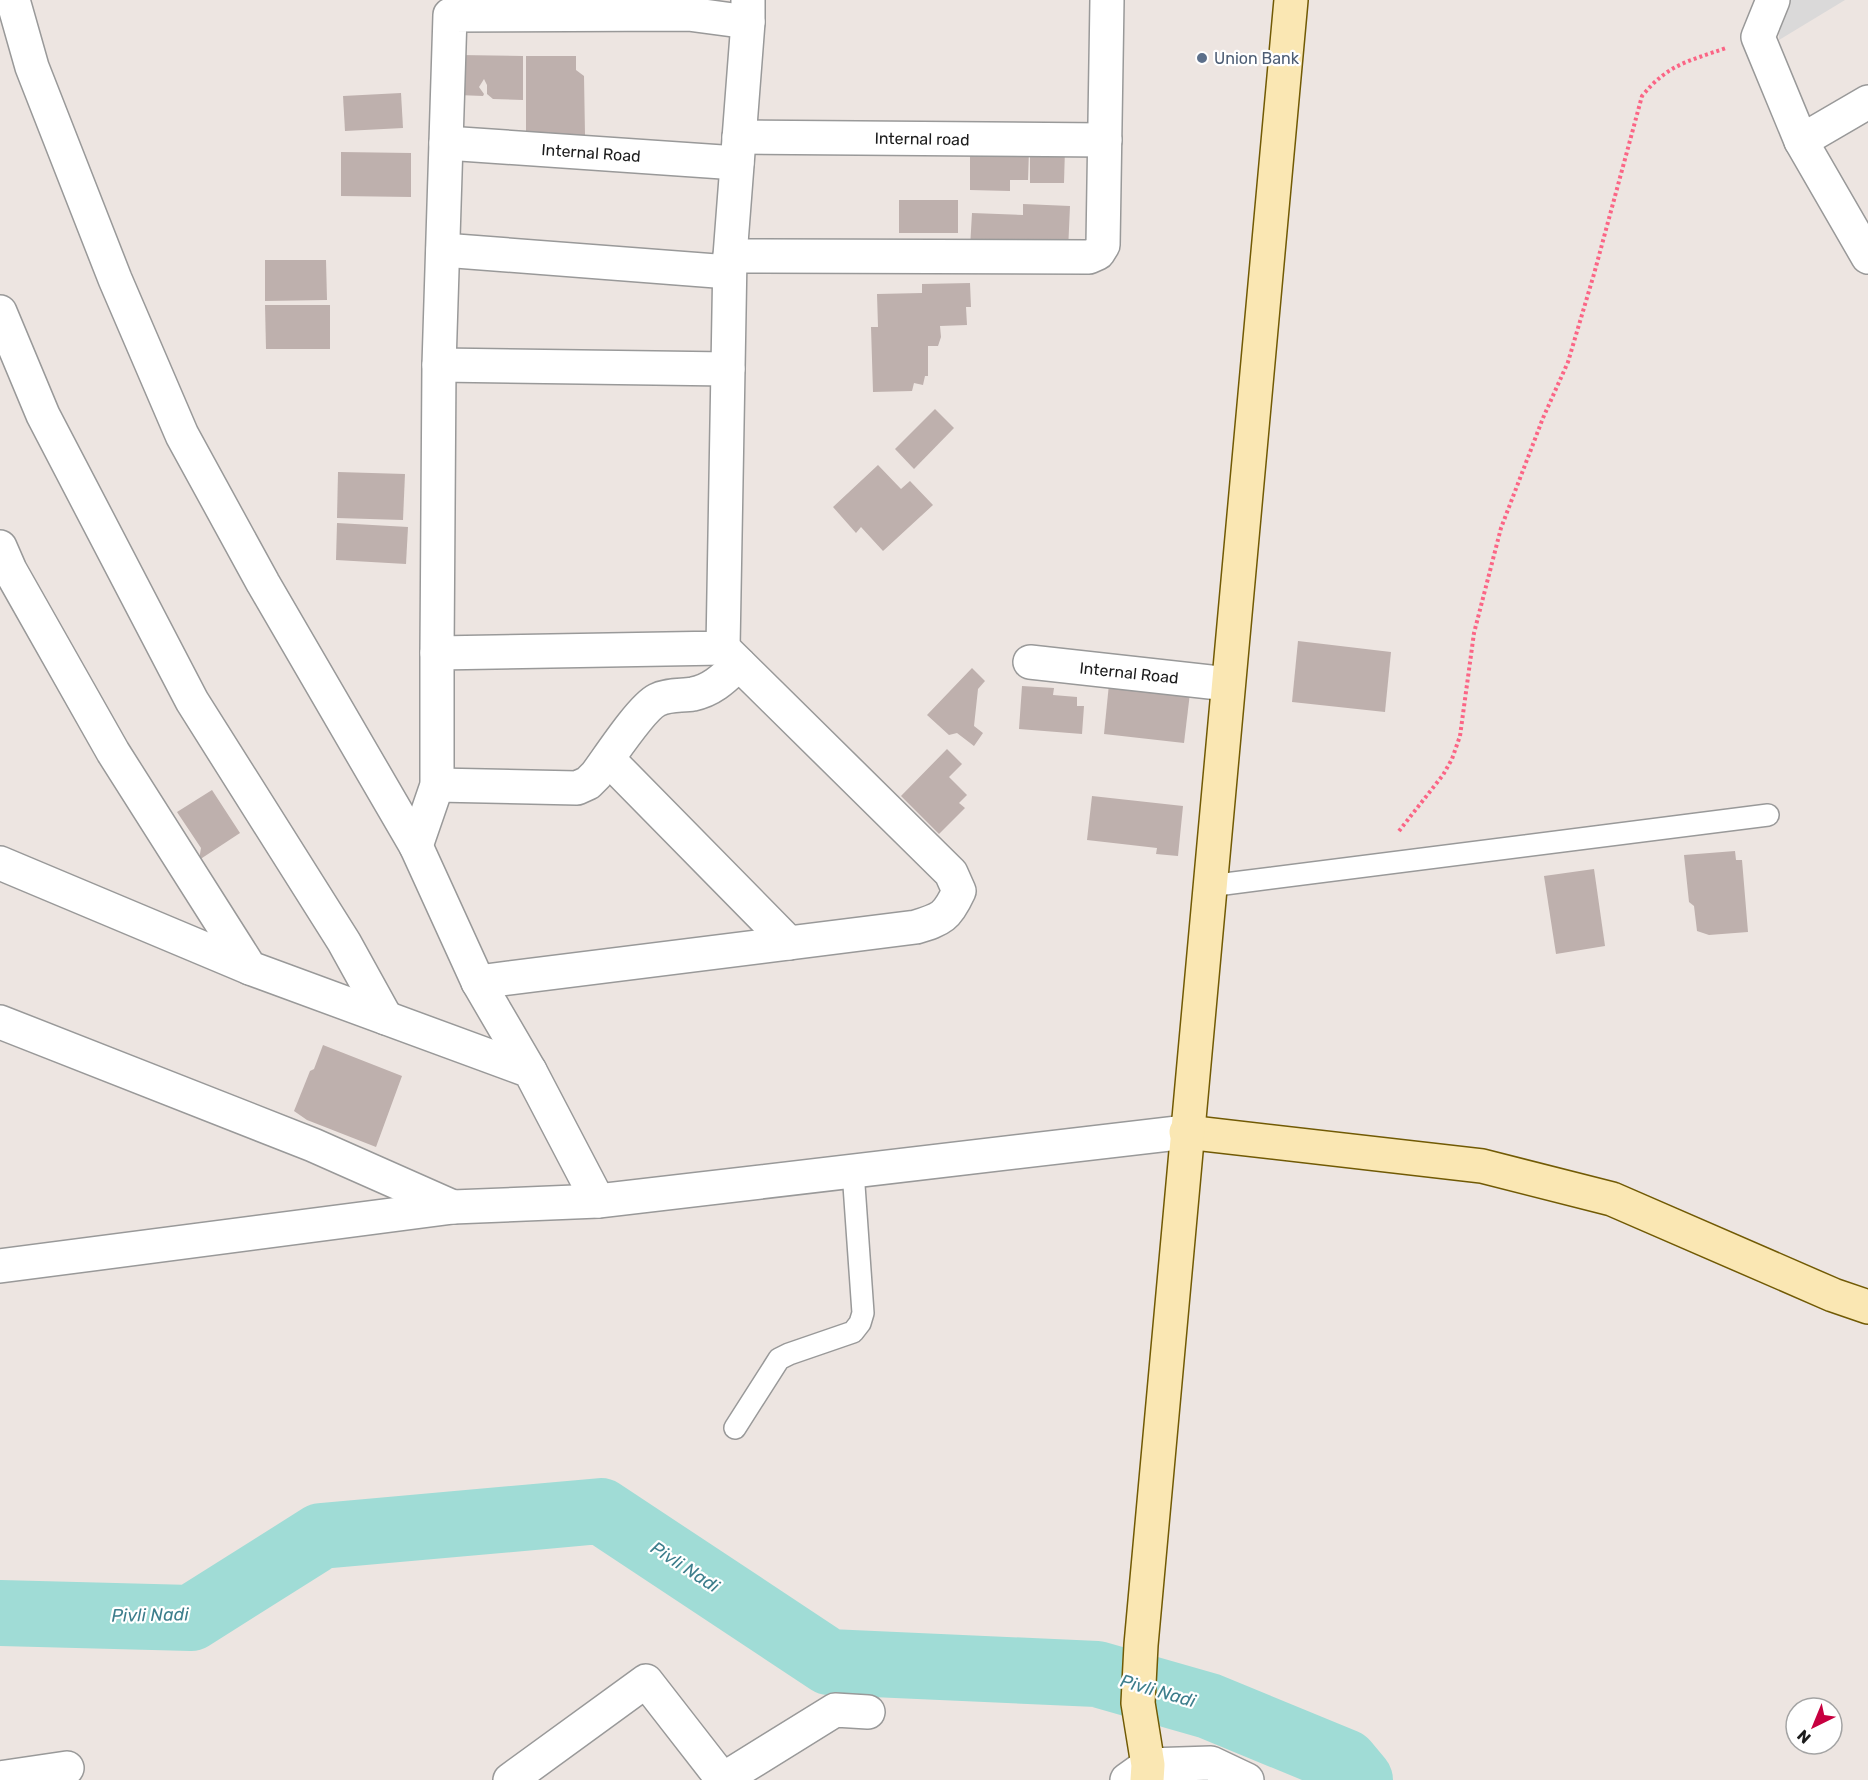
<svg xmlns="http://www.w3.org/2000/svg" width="1868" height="1780" font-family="Rubik,sans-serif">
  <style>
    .residential { fill: #dad9d9 }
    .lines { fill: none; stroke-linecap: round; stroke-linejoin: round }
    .river { stroke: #a0dcd6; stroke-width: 66 }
    .building { fill: #beb0ad }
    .lane-casing { stroke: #999; stroke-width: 24 }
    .street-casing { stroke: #999; stroke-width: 36 }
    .secondary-casing { stroke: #715a04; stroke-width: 36 }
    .path { stroke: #fb6585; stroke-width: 4; stroke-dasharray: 3 3; stroke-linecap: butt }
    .lane { stroke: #fff; stroke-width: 21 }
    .street { stroke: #fff; stroke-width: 33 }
    .secondary { stroke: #fae7b3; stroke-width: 33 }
    .service-dot { fill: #5c6f8a; stroke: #fff; stroke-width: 2 }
    .labels { text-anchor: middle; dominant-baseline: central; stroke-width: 4.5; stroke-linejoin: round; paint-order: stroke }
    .service-label { font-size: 16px; fill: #4e5e75; stroke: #fff; text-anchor: start }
    .street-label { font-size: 16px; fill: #1c1c1c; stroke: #fff }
    .water-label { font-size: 18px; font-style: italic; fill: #3d7e8c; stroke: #fff }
  </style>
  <rect width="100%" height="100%" fill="#ede5e1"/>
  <polygon class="residential" points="1780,0 1845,0 1779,40"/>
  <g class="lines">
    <polyline class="river" points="0,1613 191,1618 321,1536 601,1511 829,1662 1097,1674 1209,1706 1345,1762 1360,1780"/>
  </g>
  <g class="building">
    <polygon points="459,55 523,56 523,100 493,99 487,94 487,85 484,79 479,87 484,94 483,96 458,95"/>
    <polygon points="526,56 576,56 576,70 584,76 585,135 526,135"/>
    <polygon points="401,93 403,128 345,131 343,96"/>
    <polygon points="1030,148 1065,148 1064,183 1030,183"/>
    <polygon points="970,149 1029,150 1028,180 1010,180 1010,191 970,190"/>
    <polygon points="341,152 411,153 411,197 341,196"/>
    <rect x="899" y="200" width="59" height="33"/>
    <polygon points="1023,204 1070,206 1068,251 970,248 972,213 1023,215"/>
    <polygon points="265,260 326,260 327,300 265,301"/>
    <polygon points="970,283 971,307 966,307 967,325 940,326 941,337 938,346 928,346 928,376 925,376 923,385 914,383 912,391 873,392 871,327 878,327 877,294 922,293 922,284"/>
    <polygon points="265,305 330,305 330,349 266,349"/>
    <polygon points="935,409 954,428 914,469 895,449"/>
    <polygon points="878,465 901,489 910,481 933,505 883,551 861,527 856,533 833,507"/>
    <polygon points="338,472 405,474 403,520 337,518"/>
    <polygon points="337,523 408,527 406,564 336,560"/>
    <polygon points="1298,641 1391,652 1385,712 1292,702"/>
    <polygon points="972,668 985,681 978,689 974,726 983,733 974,746 957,733 949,735 927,715"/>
    <polygon points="1109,684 1190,693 1184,743 1104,734"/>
    <polygon points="1022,686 1054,688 1053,695 1077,697 1077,706 1084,706 1082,734 1019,729"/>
    <polygon points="947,749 962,764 949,777 967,795 959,803 965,808 939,834 901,796"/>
    <polygon points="212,790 240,833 199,860 201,848 177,812"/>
    <polygon points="1092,796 1183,806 1178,856 1156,854 1157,848 1087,840"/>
    <polygon points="1735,851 1736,860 1742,860 1748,932 1709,935 1697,931 1694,906 1689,902 1684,855"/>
    <polygon points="1594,869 1605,946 1556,954 1544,876"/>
    <polygon points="323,1045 402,1076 376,1147 307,1120 294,1111 310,1071 314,1069"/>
  </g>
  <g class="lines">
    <g class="lane-casing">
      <g id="lane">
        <polyline points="1209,886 1768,815"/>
        <polyline points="735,1428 779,1359 789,1354 853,1332 860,1323 863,1313 853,1171"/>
      </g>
    </g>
    <g class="street-casing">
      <g id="street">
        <polyline points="13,0 32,67 115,279 182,435 263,583 416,846 478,982 530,1071"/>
        <polyline points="1773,0 1758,37 1801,141 1868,257"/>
        <polyline points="739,137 1105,140"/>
        <polyline points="1801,141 1868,102"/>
        <polyline points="446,143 737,163"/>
        <polyline points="443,250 729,272"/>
        <polyline points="730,256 1089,257 1098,253 1103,245 1107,0"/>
        <polyline points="0,312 43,415 192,701 344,942 386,1018"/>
        <polyline points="439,365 728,369"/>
        <polyline points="0,547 10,570 113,752 250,968 530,1071 598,1201"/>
        <polyline points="437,653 439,365 450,15 688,14 748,22"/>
        <polyline points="1030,662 1228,684"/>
        <polyline points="608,759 789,943"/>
        <path d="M437,785L577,788L588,783L596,775C608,759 641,708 657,700C669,694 681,696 693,694C713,690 725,677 739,664"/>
        <polyline points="416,846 437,785 437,653 723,648 730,256 748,22 748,0"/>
        <polyline points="0,863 250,968"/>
        <path d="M478,982L916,927C942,919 947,917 959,891L951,873L723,648"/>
        <polyline points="0,1022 313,1145 453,1207"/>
        <polyline points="0,1266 453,1207 598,1201 1186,1132"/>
        <polyline points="0,1778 67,1768"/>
        <polyline points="510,1780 646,1681 723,1780"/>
        <polyline points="722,1780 835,1710 868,1712"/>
        <polyline points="1127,1780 1148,1765 1211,1763 1247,1780"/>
      </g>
    </g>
    <g class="secondary-casing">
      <g id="secondary">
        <polyline points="1186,1132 1482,1166 1612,1199 1833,1295 1868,1307"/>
        <polyline points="1147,1780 1148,1765 1138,1703 1141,1645 1291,0"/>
      </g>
    </g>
    <path class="path" d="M1399,831L1443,775L1452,759L1460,736L1474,633L1501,528L1543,418L1568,362L1594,274L1642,96C1668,64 1689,61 1726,48"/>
    <use href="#lane" class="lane"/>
    <use href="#street" class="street"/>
    <use href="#secondary" class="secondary"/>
  </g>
  <circle class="service-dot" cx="1202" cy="58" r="6"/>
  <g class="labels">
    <g class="service-label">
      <text x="1214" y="58">Union Bank</text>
    </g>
    <g class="street-label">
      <text transform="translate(922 139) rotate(1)">Internal road</text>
      <text transform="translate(591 153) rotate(4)">Internal Road</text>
      <text transform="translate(1129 673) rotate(6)">Internal Road</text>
    </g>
    <g class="water-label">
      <text transform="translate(685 1567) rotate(33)">Pivli Nadi</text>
      <text transform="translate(150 1615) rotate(-1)">Pivli Nadi</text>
      <text transform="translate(1158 1691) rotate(16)">Pivli Nadi</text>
    </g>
  </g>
  <g transform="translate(1814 1726) rotate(223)"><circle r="28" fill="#ffffff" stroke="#a4a4a4" stroke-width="1.5"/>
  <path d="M0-4.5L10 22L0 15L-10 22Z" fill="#c70040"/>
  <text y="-9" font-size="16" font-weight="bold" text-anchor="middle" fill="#1c1c1c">N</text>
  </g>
</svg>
